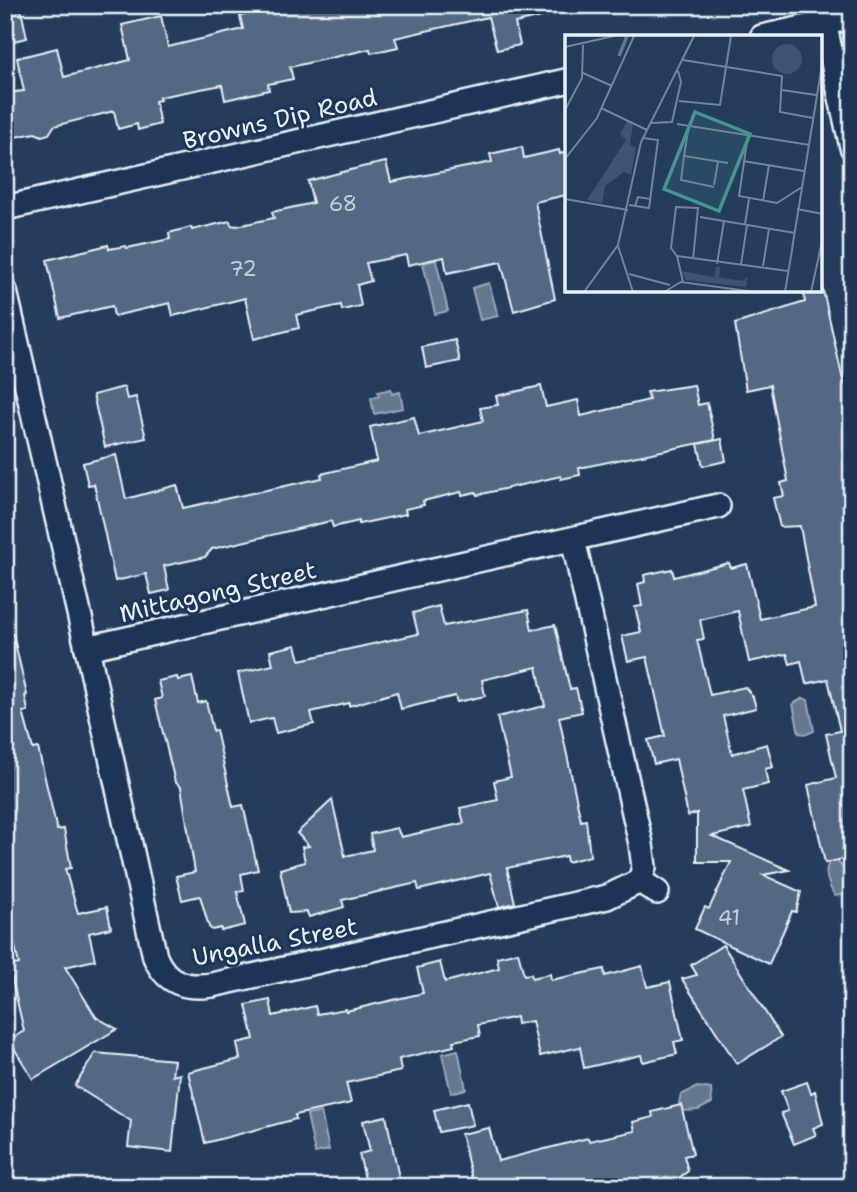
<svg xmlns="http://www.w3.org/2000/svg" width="857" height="1192" font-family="'Shantell Sans',sans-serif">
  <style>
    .water { fill: #657890; stroke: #99a8ba; stroke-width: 2 }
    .building { fill: #536782; stroke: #e8f1f8; stroke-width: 2 }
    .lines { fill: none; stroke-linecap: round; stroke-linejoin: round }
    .minor-casing { stroke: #e8f1f8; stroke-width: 28 }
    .minor { stroke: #1d3557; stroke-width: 23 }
    .labels { text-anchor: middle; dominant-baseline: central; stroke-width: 6; stroke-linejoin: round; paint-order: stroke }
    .number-label { font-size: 21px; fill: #c3ceda }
    .street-label { font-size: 24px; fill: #e8f1f8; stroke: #1d3557 }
    .inset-river { fill: none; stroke: #657890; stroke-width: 3.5 }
    .inset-road { fill: none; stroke: #73859b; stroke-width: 2 }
    .view { fill: #459590; fill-opacity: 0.15; stroke: #459590; stroke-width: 3.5 }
    .inset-edge { fill: none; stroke: #e8f1f8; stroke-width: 3.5 }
  </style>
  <rect width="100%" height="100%" fill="#253d5d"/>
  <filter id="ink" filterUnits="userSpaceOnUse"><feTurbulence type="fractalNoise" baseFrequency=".0143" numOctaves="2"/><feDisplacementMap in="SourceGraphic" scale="14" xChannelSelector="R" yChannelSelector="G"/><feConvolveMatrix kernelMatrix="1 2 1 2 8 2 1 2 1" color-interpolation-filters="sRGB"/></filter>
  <g filter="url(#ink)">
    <g class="water">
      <polygon points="436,260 448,311 435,314 423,263"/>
      <polygon points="489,283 498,316 480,320 472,288"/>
      <polygon points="391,389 392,394 400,392 403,408 374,414 371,398 379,396 378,392"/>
      <polygon points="803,698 808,700 814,731 807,734 799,733 793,704"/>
      <path d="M834,860C843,863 852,883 852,893L835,896C829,887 823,872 829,862Z"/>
      <polygon points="458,1050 466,1089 451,1093 442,1054"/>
      <polygon points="697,1087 711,1089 712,1103 698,1110 685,1111 679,1103 681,1095"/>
      <polygon points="321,1112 329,1150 315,1153 307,1115"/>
    </g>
    <g class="building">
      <polygon points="5,5 20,5 27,38 5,43"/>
      <polygon points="287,5 558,5 559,13 515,23 520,45 497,50 488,17 395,38 398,47 371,53 370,49 290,67 293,79 268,84 269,90 225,100 222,85 159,97 160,100 155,101 160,124 138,130 137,124 118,129 114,111 54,126 49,134 42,136 35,133 5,139 5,93 24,91 17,58 57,48 64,77 130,60 122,25 161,16 168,47 243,29 240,16"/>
      <polygon points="522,147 524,158 559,150 560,154 566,152 566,195 535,202 555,299 514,311 501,262 447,273 444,257 408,265 406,255 366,263 371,281 357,285 361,306 342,310 341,305 296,315 299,328 254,339 245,298 173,316 170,303 114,316 112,306 60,318 47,260 108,245 109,249 126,246 127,248 170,239 169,233 191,227 192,230 230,221 231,225 237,226 274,218 272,212 313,203 308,181 362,167 386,162 391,182 492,162 490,154"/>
      <polygon points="803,290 823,290 842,376 852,400 852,821 846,823 852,857 825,863 808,785 836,778 826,734 840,731 828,679 806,684 801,661 790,664 787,654 749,662 738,611 700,620 704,639 697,640 710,695 745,687 753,697 756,708 723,716 732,754 767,744 773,767 765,769 768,784 743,790 751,827 712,836 789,870 763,875 801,892 796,912 792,911 769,964 695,929 705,907 709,909 731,862 697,862 697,813 688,816 676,759 654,764 648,740 665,736 647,657 628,661 622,636 641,632 635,607 642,606 638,584 645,582 644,575 672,569 674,577 729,563 731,568 747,564 760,619 815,607 800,526 780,527 773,498 784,496 781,483 788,481 770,385 746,390 735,324 805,302"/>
      <polygon points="455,340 460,361 426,368 422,347"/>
      <polygon points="694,385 698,405 707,403 715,440 579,468 580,475 561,479 561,476 477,495 476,492 462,495 461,492 423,501 424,505 405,509 406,514 359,524 359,521 333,527 331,521 212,549 205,557 164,566 169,590 151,594 146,574 115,581 94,484 88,485 83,463 116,455 126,499 177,485 183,508 322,478 321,474 377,461 370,427 414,417 419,436 483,421 480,408 498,405 496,396 541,386 546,407 578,400 581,416 649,400 647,392"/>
      <polygon points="124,387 127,399 136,397 146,438 105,447 93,395"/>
      <polygon points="722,439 726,461 703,466 698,444"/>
      <polygon points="439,606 444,626 528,610 532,630 555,625 570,689 576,688 582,712 559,717 581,821 586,820 590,856 567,862 566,856 507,868 515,903 499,907 490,873 419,890 417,883 342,900 344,907 309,917 307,912 289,913 280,869 305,862 302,847 309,846 297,833 332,800 345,856 373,850 370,834 397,828 401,837 464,823 460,808 498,800 494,781 511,777 497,717 545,706 537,667 482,680 485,696 457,702 455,696 401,709 397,692 349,706 349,703 311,712 314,724 276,733 272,718 249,723 238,673 273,665 270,651 296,645 300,660 418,634 413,613"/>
      <polygon points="13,634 27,695 25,696 28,711 23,712 33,749 38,748 57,830 64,829 71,868 65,869 78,913 107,907 111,928 89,933 95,960 65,967 96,1017 117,1029 33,1079 9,1040 24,1031 9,966 19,964 5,903 5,635"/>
      <polygon points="177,677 178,680 192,677 198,703 206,701 213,731 216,730 233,807 243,805 258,870 241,874 244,891 237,892 245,925 221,931 221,928 212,930 209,927 200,896 182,900 176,876 195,872 181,787 175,782 155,700 162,698 158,681"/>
      <polygon points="723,945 781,1037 737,1064 682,979 697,975 691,965"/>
      <polygon points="518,952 524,975 531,974 532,978 550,974 551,980 604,969 605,976 642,966 647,987 670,982 683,1040 674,1042 677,1054 643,1062 641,1055 584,1068 580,1047 540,1056 532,1021 517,1024 516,1017 478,1025 480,1036 453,1041 454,1046 399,1059 401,1071 346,1083 351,1103 295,1115 296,1119 205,1143 188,1072 240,1059 237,1043 254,1039 246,1005 270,1000 273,1016 315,1006 317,1014 345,1009 346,1011 423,993 417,968 440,962 445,982 499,968 497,957"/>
      <polygon points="95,1053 174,1060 172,1076 180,1074 172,1152 128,1147 131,1121 75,1086"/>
      <polygon points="807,1082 811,1093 815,1091 823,1124 813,1128 816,1135 794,1144 781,1113 788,1111 781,1091"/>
      <polygon points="468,1102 473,1125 439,1132 434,1110"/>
      <polygon points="681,1105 693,1154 684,1156 688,1171 667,1187 474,1187 461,1134 489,1128 498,1161 588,1138 589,1141 635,1131 633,1122 653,1117 652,1112"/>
      <polygon points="386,1116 401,1187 367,1187 359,1154 370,1151 363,1121"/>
    </g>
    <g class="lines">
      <g class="minor-casing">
        <g id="minor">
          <polyline points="824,23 852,147"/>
          <polyline points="762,37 852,17"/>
          <polyline points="5,208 566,81"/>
          <polyline points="5,291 87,648 718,506"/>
          <polyline points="573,539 641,844 644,867 640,881"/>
          <path d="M87,648L155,957C166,983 185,989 212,985L607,897L640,881L657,892"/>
        </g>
      </g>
      <use href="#minor" class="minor"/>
    </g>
  </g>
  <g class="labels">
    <g class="number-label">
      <text x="343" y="204">68</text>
      <text x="243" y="269">72</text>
      <text x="729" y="918">41</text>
    </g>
    <g class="street-label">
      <text transform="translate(280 119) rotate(-13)">Browns Dip Road</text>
      <text transform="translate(218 592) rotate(-13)">Mittagong Street</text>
      <text transform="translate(275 942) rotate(-11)">Ungalla Street</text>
    </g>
  </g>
  <g transform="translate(565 35)">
    <rect width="257" height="257" fill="#253d5d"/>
    <path d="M207 24a15 15 0 1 1 30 0a15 15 0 1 1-30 0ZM63,85L68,88L65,110L71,112L66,140L59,137L40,151L37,168L22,165L61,105L55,99ZM151,232H155L154,242L177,246L183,242L181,252L121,245L116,236L149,242Z" fill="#3e5472"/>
    <path class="inset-river" d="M54,21L62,1"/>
    <path class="inset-road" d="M0,12L49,1M118,25L217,41L215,77L248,83M18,38L47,51M217,55L251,60M114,66L155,70L166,1M36,73L82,95M0,75L17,43L18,10M86,88L107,87L116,47L113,36M112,89L245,110M124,90L119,121L163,128M183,100L174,161L212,168L237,152M119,121L116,145L149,152M0,124L32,83L69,1M178,126L239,136M149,150L153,127M0,164L63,175M198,166L204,130M64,170L84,173L93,105L78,103M70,171L73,162L86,164M232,174L258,179M135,182L230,198M180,189L184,164M53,211L68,257M227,214L258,24M112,221L106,213L111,172L133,173L128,225M152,229L159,186M176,230L182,190M198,231L204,194M64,239L105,250M118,247L112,221L223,236M19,257L53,210L76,107L129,1M99,257L116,247L190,257M220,257L228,209M246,257L258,202"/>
    <path class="view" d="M130,77L185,99L154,176L99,154Z"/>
    <rect width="257" height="257" class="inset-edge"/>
  </g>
  <rect width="857" height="1192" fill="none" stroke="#1d3557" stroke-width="28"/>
  <rect x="14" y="14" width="829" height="1164" fill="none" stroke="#e8f1f8" stroke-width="2.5" filter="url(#ink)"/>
</svg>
